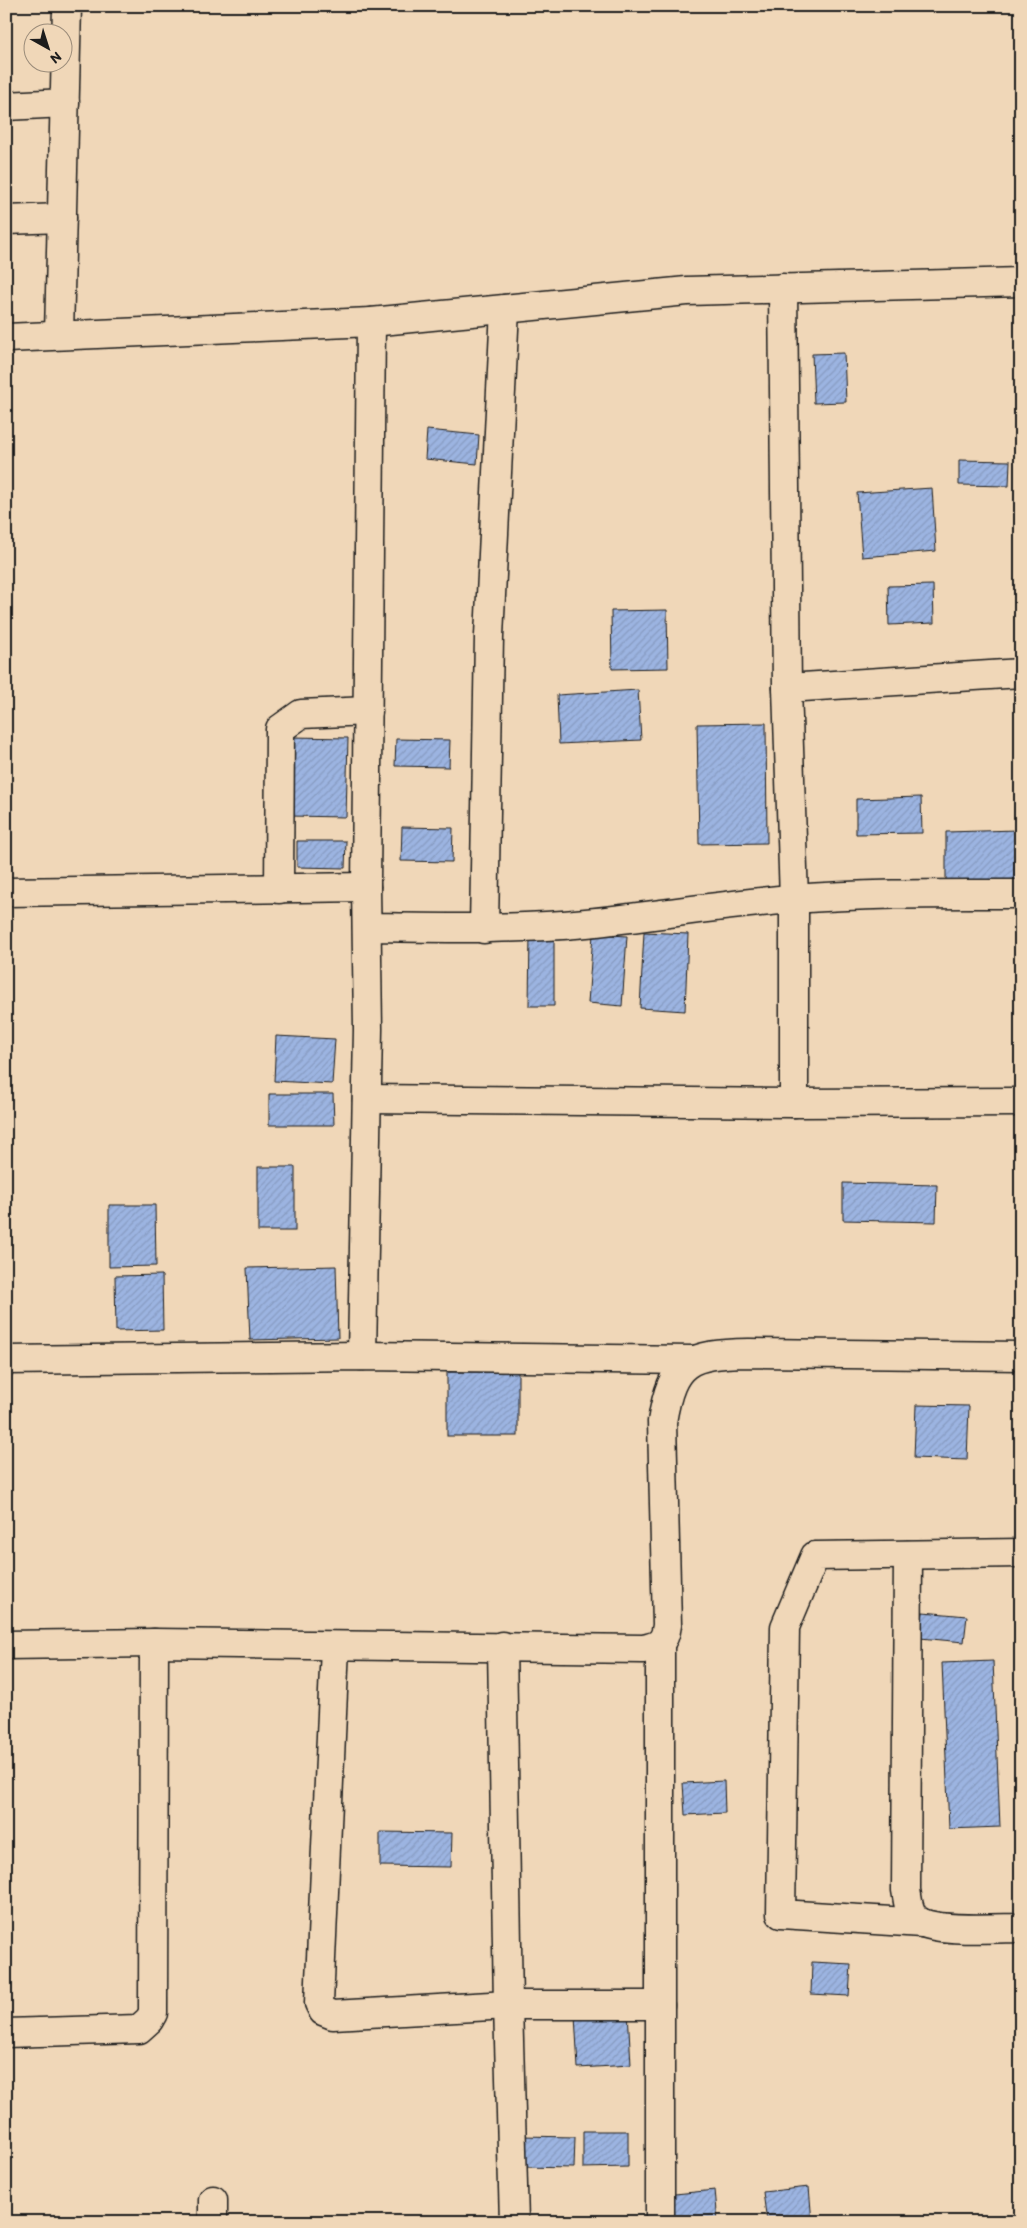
<svg xmlns="http://www.w3.org/2000/svg" width="1027" height="2228" font-family="Itim,sans-serif">
  <style>
    .building { fill: url(#building-hatch); stroke: #1c1c1c }
    .lines { fill: none; stroke-linecap: round; stroke-linejoin: round }
    .street-casing { stroke: #1c1c1c; stroke-width: 31 }
    .street { stroke: #f0d7b8; stroke-width: 28 }
  </style>
  <defs>
    <pattern id="building-hatch" width="6" height="6" patternUnits="userSpaceOnUse" patternTransform="scale(1.25)"><rect width="6" height="6" fill="#9cb4e1"/><path d="M-1 1l2-2M0 6l6-6M5 7l2-2" fill="none" stroke="#869ac0"/></pattern>
  </defs>
  <rect width="100%" height="100%" fill="#f0d7b8"/>
  <filter id="ink" filterUnits="userSpaceOnUse"><feTurbulence type="fractalNoise" baseFrequency=".02" numOctaves="2"/><feDisplacementMap in="SourceGraphic" scale="10" xChannelSelector="R" yChannelSelector="G"/><feConvolveMatrix kernelMatrix="1 2 1 2 8 2 1 2 1" color-interpolation-filters="sRGB"/></filter>
  <g filter="url(#ink)">
    <g class="building">
      <polygon points="844,353 846,402 814,403 812,354"/>
      <polygon points="427,430 479,435 477,464 425,459"/>
      <polygon points="959,460 1010,461 1009,486 959,485"/>
      <polygon points="932,488 936,551 862,557 857,493"/>
      <polygon points="933,585 934,623 889,625 888,586"/>
      <polygon points="667,610 668,668 612,669 611,611"/>
      <polygon points="638,690 641,740 559,744 557,695"/>
      <polygon points="766,723 767,843 699,844 697,724"/>
      <polygon points="292,737 348,738 346,817 290,816"/>
      <polygon points="396,739 450,740 449,767 395,766"/>
      <polygon points="921,797 922,833 856,834 856,799"/>
      <polygon points="402,827 453,828 452,862 401,861"/>
      <polygon points="1018,830 1018,886 946,887 946,832"/>
      <polygon points="297,841 346,841 345,868 297,867"/>
      <polygon points="644,932 688,934 685,1011 640,1008"/>
      <polygon points="530,934 554,935 554,1006 529,1006"/>
      <polygon points="593,934 627,936 622,1006 588,1003"/>
      <polygon points="276,1036 335,1039 332,1084 274,1081"/>
      <polygon points="269,1094 333,1094 334,1125 269,1125"/>
      <rect x="258" y="1167" width="37" height="64"/>
      <polygon points="843,1183 937,1185 936,1222 843,1220"/>
      <polygon points="109,1205 155,1205 156,1266 109,1267"/>
      <polygon points="336,1266 338,1338 250,1340 247,1268"/>
      <polygon points="162,1275 163,1330 116,1331 115,1276"/>
      <rect x="447" y="1372" width="71" height="64"/>
      <polygon points="916,1405 969,1406 967,1460 914,1458"/>
      <polygon points="923,1612 967,1616 964,1642 920,1638"/>
      <polygon points="993,1661 1000,1827 949,1829 942,1663"/>
      <polygon points="1018,1678 1021,1678 1020,1736"/>
      <polygon points="724,1781 725,1813 685,1815 683,1783"/>
      <polygon points="380,1832 452,1833 451,1867 380,1866"/>
      <polygon points="812,1962 851,1964 849,1996 811,1994"/>
      <polygon points="628,2011 631,2065 578,2068 575,2015"/>
      <polygon points="583,2131 628,2131 628,2167 583,2168"/>
      <polygon points="522,2136 575,2137 574,2168 521,2167"/>
      <polygon points="809,2187 812,2222 767,2222 763,2192"/>
      <polygon points="715,2190 718,2222 668,2222 665,2195"/>
    </g>
    <g class="lines">
      <g class="street-casing">
        <g id="street">
          <polyline points="6,106 65,103"/>
          <polyline points="6,220 62,218"/>
          <polyline points="783,288 787,688 794,899 794,1103"/>
          <polyline points="59,334 67,6"/>
          <polyline points="6,338 371,322 687,291 1021,282"/>
          <polyline points="787,688 1021,673"/>
          <polyline points="279,889 280,729 301,714 368,711"/>
          <polyline points="6,892 366,887"/>
          <path d="M367,927C440,928 514,930 586,923C656,916 724,904 793,899C869,893 945,894 1021,894"/>
          <polyline points="484,929 489,636 505,309"/>
          <polyline points="367,1099 794,1103 1021,1102"/>
          <polyline points="362,1356 368,1029 366,887 371,322"/>
          <polyline points="6,1360 362,1356 693,1360"/>
          <path d="M908,1555L906,1890C908,1900 908,1912 916,1919C932,1933 998,1928 1021,1928"/>
          <path d="M6,1645L154,1643L643,1649C659,1646 665,1642 667,1625L662,1422C672,1360 689,1354 749,1353L1021,1356"/>
          <polyline points="502,1646 508,2005 514,2222"/>
          <polyline points="335,1647 319,2003 323,2011 333,2015 508,2005 660,2005"/>
          <polyline points="922,1923 781,1914 785,1627 815,1556 1021,1553"/>
          <polyline points="6,2033 139,2029 149,2020 153,2013 154,1643"/>
          <polyline points="213,2200 213,2222"/>
          <polyline points="660,2222 660,1644"/>
        </g>
      </g>
      <use href="#street" class="street"/>
    </g>
  </g>
  <rect width="1027" height="2228" fill="none" stroke="#f0d7b8" stroke-width="25"/>
  <rect x="12" y="12" width="1002" height="2203" fill="none" stroke="#1c1c1c" stroke-width="2" filter="url(#ink)"/>
  <g transform="translate(48 48) rotate(141)"><circle r="24" fill="#f0d7b8" stroke="#9b8c7a"/>
  <path d="M0-4L9 19L0 12L-9 19Z" fill="#1c1c1c"/>
  <text y="-8" font-size="14" font-weight="bold" text-anchor="middle" fill="#1c1c1c">N</text>
  </g>
</svg>
